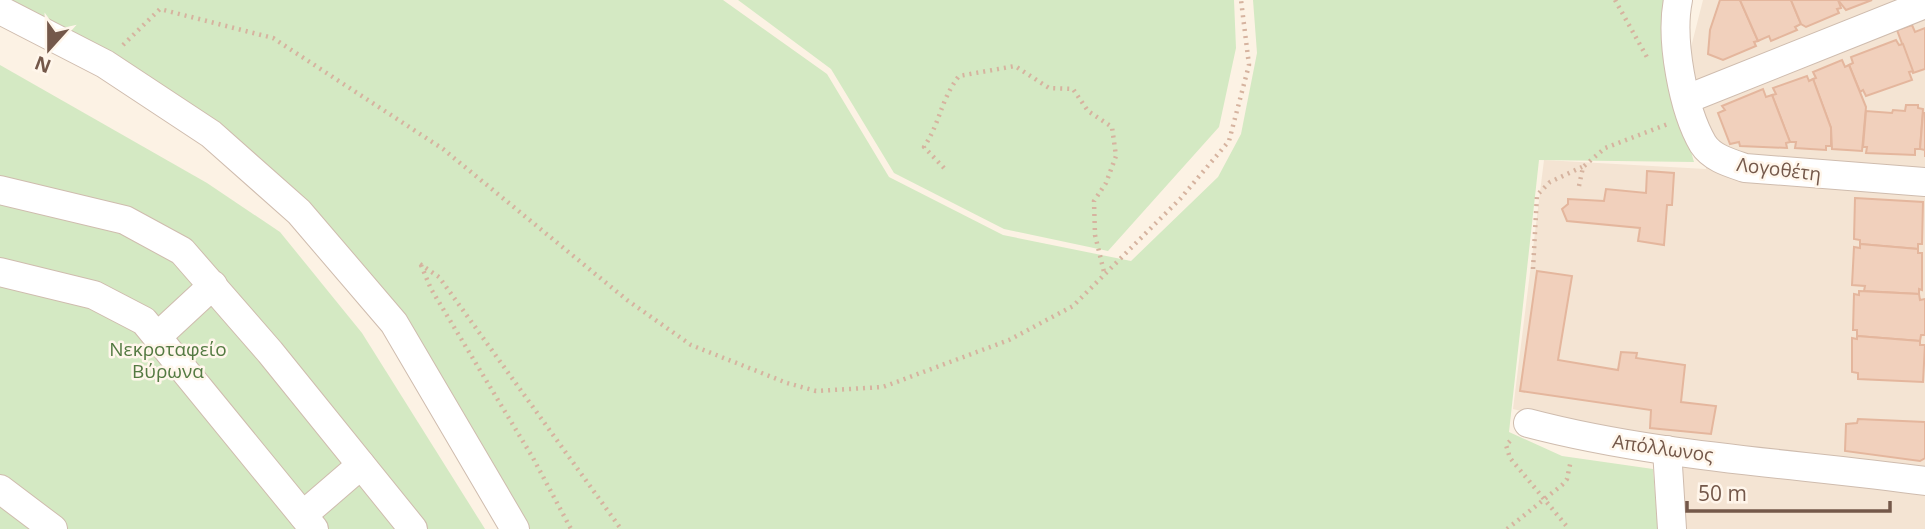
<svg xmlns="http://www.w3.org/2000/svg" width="1925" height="529" font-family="'Open Sans',sans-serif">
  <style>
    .residential { fill: #f4e4d3 }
    .green { fill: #d4e9c3 }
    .building { fill: #f1d0bc; stroke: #e4b69d; stroke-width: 2 }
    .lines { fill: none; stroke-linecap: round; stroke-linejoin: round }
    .minor-casing { stroke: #cfbcae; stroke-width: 30 }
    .path { stroke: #d6b39f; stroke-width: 4.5; stroke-dasharray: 2 5; stroke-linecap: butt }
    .minor { stroke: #fff; stroke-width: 28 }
    .labels { text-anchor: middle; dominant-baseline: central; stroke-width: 5; stroke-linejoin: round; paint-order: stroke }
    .street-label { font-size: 19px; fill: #74584a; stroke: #fff6eb }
    .park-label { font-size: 19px; fill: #547a42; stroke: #fff6eb }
  </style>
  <rect width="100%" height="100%" fill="#fcf2e4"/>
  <polygon class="residential" points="1703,0 1925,0 1925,529 1678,529 1670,447 1513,409 1544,160 1706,169 1708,135 1688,59"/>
  <g class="green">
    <polygon points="12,0 723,0 827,74 889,177 1003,235 1131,261 1218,177 1241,134 1257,53 1253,0 1673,0 1677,102 1694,162 1539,160 1509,432 1562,456 1653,469 1658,529 528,529 396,306 340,238 282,179 136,75"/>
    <polygon points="738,0 1234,0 1236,48 1219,127 1108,251 1004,229 894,173 831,69"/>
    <polygon points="0,65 207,183 280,232 362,333 485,529 0,529"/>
  </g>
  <g class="building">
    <polygon points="1720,0 1740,0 1758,41 1754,42 1756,46 1723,60 1708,54 1710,30"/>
    <polygon points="1740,0 1791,0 1801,24 1795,27 1797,30 1771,41 1769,36 1758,41"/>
    <polygon points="1791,0 1838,0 1841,8 1837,9 1839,13 1806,27 1801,24"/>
    <polygon points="1838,0 1872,0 1846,10"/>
    <polygon points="1912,25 1915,32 1925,28 1925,69 1913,73 1897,30"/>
    <polygon points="1896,40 1899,45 1903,44 1913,71 1909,72 1912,80 1866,96 1863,90 1860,92 1849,65 1853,63 1851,57"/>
    <polygon points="1842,60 1845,67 1849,65 1866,107 1862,151 1832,149 1831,128 1813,79 1816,78 1813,72"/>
    <polygon points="1807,76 1809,81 1813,79 1831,128 1831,146 1826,146 1826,150 1795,148 1796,142 1790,142 1772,95 1776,94 1773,88"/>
    <polygon points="1763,89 1766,97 1772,95 1790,142 1786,143 1787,148 1740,146 1739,142 1730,144 1718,113 1725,110 1722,106"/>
    <polygon points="1906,105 1918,105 1918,108 1923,109 1920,149 1915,149 1915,155 1866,153 1867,147 1863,147 1866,111 1892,113 1893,110 1905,111"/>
    <polygon points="1923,113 1925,113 1925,157 1925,150 1920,149"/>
    <polygon points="1647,171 1674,173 1672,205 1667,205 1664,245 1638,241 1640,228 1567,221 1562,209 1568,204 1568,199 1604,201 1606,189 1646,193"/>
    <polygon points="1855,198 1923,202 1922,244 1918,244 1918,249 1860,244 1860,240 1854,239"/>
    <polygon points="1860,244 1918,249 1918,253 1922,253 1922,290 1919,289 1919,294 1864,291 1865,286 1852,285 1854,247 1860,248"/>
    <polygon points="1537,271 1572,276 1558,360 1618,370 1621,352 1637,353 1636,358 1685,365 1681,402 1716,406 1711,434 1650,428 1651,410 1520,391"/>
    <polygon points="1859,291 1919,294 1920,300 1925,299 1925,335 1921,335 1920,341 1857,336 1857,330 1853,330 1854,294 1859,295"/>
    <polygon points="1857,336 1920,341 1920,345 1925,345 1923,382 1858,379 1858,373 1852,372 1852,338 1857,339"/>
    <polygon points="1858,419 1925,422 1925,458 1920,461 1845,451 1846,424 1857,423"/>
  </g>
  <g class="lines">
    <g class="minor-casing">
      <g id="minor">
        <path d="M1678,0C1670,39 1683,110 1703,144C1712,158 1730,163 1745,168L1925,182"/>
        <polyline points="0,10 105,64 211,134 299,212 394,323 515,529"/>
        <polyline points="1687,99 1925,4"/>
        <polyline points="0,190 125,220 182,251 270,352 413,529"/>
        <polyline points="0,272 94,295 144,321 314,529"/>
        <polyline points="158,336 213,285"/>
        <path d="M1528,423C1657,457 1793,463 1925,481"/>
        <polyline points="1667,450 1672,529"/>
        <polyline points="0,489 53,529"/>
        <polyline points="303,515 361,465"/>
      </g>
    </g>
    <g class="path">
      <polyline points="1615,0 1648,59"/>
      <polyline points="123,45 160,9 273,38 443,149 627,300 691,345 787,383 816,391 883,387 1009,340 1073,306 1180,199 1229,141 1249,65 1241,0"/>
      <path d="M944,168L924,147C941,121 940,101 959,76L1015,66L1049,88L1073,89L1088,111L1112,127L1116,156L1106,183L1094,201L1095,235L1104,272"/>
      <polyline points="1579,186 1583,167 1605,148 1668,124"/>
      <polyline points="420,264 439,277 621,529"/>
      <polyline points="421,265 431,289 533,458 571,529"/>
      <polyline points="1533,269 1537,195 1550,182 1582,167"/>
      <polyline points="1510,441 1506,445 1510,458 1569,529"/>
      <polyline points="1507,529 1562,485 1567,479 1571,460"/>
    </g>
    <use href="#minor" class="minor"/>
  </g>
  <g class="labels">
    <g class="street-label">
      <text transform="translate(1779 169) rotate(7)">Λογοθέτη</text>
      <text transform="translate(1663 448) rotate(8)">Απόλλωνος</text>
    </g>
    <g class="park-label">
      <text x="168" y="349">Νεκροταφείο<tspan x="168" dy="22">Βύρωνα</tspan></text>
    </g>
  </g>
  <g transform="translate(49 49) rotate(201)" stroke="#fff6eb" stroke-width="5" paint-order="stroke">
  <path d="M0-5L12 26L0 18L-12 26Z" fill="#74584a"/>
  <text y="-10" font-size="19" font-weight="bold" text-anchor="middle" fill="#74584a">N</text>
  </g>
  <path d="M1687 501v10h203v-10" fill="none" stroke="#74584a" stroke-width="3.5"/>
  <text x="1698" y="501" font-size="21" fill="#74584a" stroke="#fff6eb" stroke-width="5" paint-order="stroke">50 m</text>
</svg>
